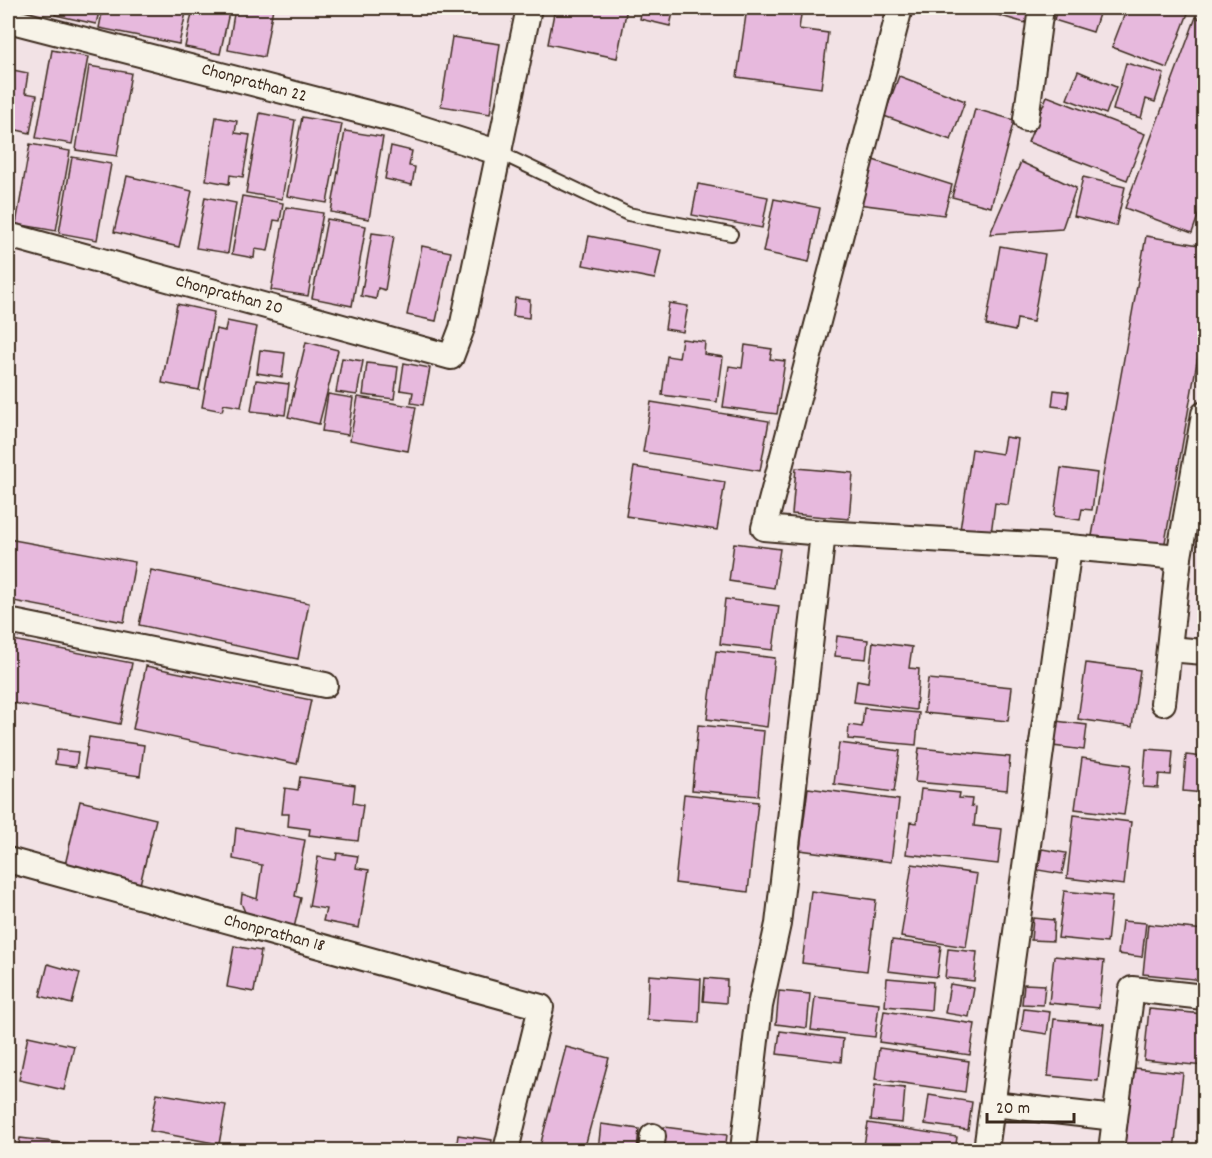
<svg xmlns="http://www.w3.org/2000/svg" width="1212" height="1158" font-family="Dekko,sans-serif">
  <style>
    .building { fill: #e7b9dd; stroke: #3b2a1e; stroke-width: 1.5 }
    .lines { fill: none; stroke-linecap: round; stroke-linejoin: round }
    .lane-casing { stroke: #3b2a1e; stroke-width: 16 }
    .street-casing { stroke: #3b2a1e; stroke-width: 28 }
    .lane { stroke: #f7f3e8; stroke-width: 12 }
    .street { stroke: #f7f3e8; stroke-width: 24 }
    .labels { text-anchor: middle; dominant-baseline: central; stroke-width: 4.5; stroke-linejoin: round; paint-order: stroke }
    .street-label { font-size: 18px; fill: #3b2a1e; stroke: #f7f3e8 }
  </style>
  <rect width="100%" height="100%" fill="#f2e2e5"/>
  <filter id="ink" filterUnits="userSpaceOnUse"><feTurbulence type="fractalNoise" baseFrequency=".0167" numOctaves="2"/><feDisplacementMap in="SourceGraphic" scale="12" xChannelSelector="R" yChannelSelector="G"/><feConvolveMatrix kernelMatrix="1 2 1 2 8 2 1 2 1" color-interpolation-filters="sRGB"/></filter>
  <g filter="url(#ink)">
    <g class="building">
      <polygon points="56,8 100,8 96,24 55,15"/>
      <polygon points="103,8 187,8 179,44 99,28"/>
      <polygon points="193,8 230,8 220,54 185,47"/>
      <polygon points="235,8 273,8 264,57 228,50"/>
      <polygon points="555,8 627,8 617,58 548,44"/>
      <polygon points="642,8 674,8 670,26 640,19"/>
      <polygon points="747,8 802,8 799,29 828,33 821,88 737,77"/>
      <polygon points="996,8 1034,8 1029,24 994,14"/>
      <polygon points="1057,8 1101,8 1093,32 1054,20"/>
      <polygon points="1127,8 1190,8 1167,68 1112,47"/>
      <polygon points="1196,17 1204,21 1204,199 1192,233 1125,208"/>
      <polygon points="452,37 500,44 490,114 441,106"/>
      <polygon points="52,50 88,57 72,144 36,138"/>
      <polygon points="1126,63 1164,74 1155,102 1146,99 1141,118 1113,110"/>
      <polygon points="89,66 131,73 117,156 76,150"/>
      <polygon points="8,69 28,73 25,93 37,95 30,133 8,128"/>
      <polygon points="1078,71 1116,87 1106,114 1067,99"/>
      <polygon points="899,76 965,101 951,140 884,116"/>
      <polygon points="1047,96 1145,134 1127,180 1028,142"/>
      <polygon points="975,109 1014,120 991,207 952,197"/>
      <polygon points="260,113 295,120 282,199 246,193"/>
      <polygon points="216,117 237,121 235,133 250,135 243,177 230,175 229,184 206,180"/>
      <polygon points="302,117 342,124 327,203 287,196"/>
      <polygon points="345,131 383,137 369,219 331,212"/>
      <polygon points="30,144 70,151 56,231 16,224"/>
      <polygon points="391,146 412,151 409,166 415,167 412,185 385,179"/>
      <polygon points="72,157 111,164 97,240 59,233"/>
      <polygon points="870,159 952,185 944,215 858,204"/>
      <polygon points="1021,162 1076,188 1062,229 990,234"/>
      <polygon points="127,176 192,191 179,247 114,232"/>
      <polygon points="1083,177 1125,187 1116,226 1074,216"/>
      <polygon points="698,184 768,197 762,228 692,215"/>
      <polygon points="242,196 283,203 280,221 274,220 268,251 255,249 254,258 232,254"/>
      <polygon points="205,197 236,203 228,253 196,248"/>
      <polygon points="774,199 820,208 809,262 763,252"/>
      <polygon points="286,207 323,213 308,296 271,290"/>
      <polygon points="327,219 366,226 352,306 312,298"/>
      <polygon points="372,233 394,236 385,290 378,288 376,299 361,296"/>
      <polygon points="589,236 661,250 655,279 583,265"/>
      <polygon points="1146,236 1204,246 1204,322 1164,548 1092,536"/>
      <polygon points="422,246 451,252 436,321 407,315"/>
      <polygon points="1000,246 1045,254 1033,322 1017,319 1015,331 986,325"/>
      <polygon points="515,298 530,300 529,318 513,316"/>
      <polygon points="669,303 688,306 683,332 665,329"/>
      <polygon points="177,304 214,312 199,390 162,383"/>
      <polygon points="227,321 257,327 241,407 224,404 222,411 202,407 216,329 225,331"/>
      <polygon points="682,339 705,342 704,354 723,357 717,402 662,395 667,356 679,358"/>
      <polygon points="306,342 338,350 319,424 288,417"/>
      <polygon points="745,345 772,349 770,359 785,361 777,414 723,407 729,366 742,368"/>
      <polygon points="260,350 285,353 282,377 257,373"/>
      <polygon points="342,358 363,361 357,395 336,392"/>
      <polygon points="367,363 398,367 394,399 363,395"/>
      <polygon points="404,363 430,368 423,405 411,403 413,392 400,390"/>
      <polygon points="256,380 289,384 285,415 251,411"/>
      <polygon points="1054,390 1069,392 1067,408 1052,406"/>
      <polygon points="328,394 353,398 348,435 322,431"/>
      <polygon points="358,397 416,407 408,451 350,440"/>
      <polygon points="651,402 769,421 760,471 643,452"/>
      <polygon points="1005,437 1018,439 1008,505 995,503 991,534 960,530 972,449 1002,454"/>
      <polygon points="634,467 725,482 717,530 626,516"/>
      <polygon points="796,468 853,473 849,519 792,514"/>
      <polygon points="1061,468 1097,473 1092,510 1082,509 1080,520 1054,516"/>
      <polygon points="8,539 135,562 124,622 8,600"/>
      <polygon points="734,543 780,549 774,588 729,581"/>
      <polygon points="151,570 309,603 298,659 139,625"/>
      <polygon points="725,599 779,606 773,650 720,644"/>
      <polygon points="837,636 868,640 866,659 835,656"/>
      <polygon points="8,639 132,663 120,724 8,702"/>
      <polygon points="873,642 912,647 909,668 919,669 916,710 854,702 857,680 868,682"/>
      <polygon points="716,651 775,658 767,727 707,719"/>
      <polygon points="1086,663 1140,670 1132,727 1078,719"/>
      <polygon points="146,666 311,700 297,764 133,729"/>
      <polygon points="928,679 1012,687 1008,721 924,713"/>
      <polygon points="1204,679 1204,734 1199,734"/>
      <polygon points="864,708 919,713 916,745 848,739 849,725 862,727"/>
      <polygon points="1056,721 1087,725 1084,750 1053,746"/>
      <polygon points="698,725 764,731 758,796 692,790"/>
      <polygon points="89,737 144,745 140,776 84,768"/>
      <polygon points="839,743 900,751 894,792 834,784"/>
      <polygon points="919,748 1010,757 1007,790 915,782"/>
      <polygon points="1146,749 1173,751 1171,775 1159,774 1158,788 1143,787"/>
      <polygon points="57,750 78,752 76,767 55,764"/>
      <polygon points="1186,755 1204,757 1204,793 1183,791"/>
      <polygon points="1082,758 1131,765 1124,815 1075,809"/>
      <polygon points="300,777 355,785 353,803 363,805 358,841 309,835 310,829 288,826 289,814 282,814 285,788 298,790"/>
      <polygon points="808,788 899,800 891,862 800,850"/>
      <polygon points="921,789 960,793 959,798 972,799 971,806 976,807 974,826 1002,829 998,864 906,854 910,822 917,823"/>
      <polygon points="684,794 758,802 748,892 675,883"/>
      <polygon points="80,801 156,819 140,884 65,865"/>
      <polygon points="1074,815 1131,822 1124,885 1067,878"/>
      <polygon points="236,828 305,840 295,896 301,898 294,928 249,921 241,903 242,894 257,899 262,865 233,859"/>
      <polygon points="1042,849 1066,853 1062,874 1038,870"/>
      <polygon points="337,853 358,856 356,868 369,870 359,928 323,921 326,909 309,906 318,857 336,860"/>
      <polygon points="912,864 977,874 966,947 901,937"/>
      <polygon points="811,891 876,900 867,971 802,963"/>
      <polygon points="1064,891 1112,896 1107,943 1058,938"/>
      <polygon points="1033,918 1054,920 1053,941 1031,940"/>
      <polygon points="1122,921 1146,923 1142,957 1118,954"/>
      <polygon points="1148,924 1204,930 1204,980 1143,974"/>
      <polygon points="892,940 941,946 937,977 888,971"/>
      <polygon points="234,946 261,951 254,992 227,987"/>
      <polygon points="948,949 977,952 974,981 945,978"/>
      <polygon points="1054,956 1104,961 1099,1008 1049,1003"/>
      <polygon points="48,964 80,973 72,1004 40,996"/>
      <polygon points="649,975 701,979 699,1023 647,1020"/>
      <polygon points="705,978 727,980 726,1003 703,1001"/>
      <polygon points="887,978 933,982 931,1010 885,1006"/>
      <polygon points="950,984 974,988 969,1017 945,1013"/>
      <polygon points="1024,984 1045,985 1043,1005 1022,1004"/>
      <polygon points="779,991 810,994 807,1028 776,1024"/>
      <polygon points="815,997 879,1004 875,1037 811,1030"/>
      <polygon points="1024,1009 1050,1012 1047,1034 1021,1030"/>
      <polygon points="1149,1009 1204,1014 1204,1066 1144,1060"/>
      <polygon points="884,1011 975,1024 970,1055 879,1042"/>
      <polygon points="1054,1019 1104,1024 1098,1081 1048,1076"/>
      <polygon points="780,1031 843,1039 841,1062 777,1054"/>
      <polygon points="28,1036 74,1046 64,1090 19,1080"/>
      <polygon points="566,1047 609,1058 584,1150 539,1150"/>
      <polygon points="879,1048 969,1061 965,1092 875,1079"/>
      <polygon points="1134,1068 1183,1073 1174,1150 1124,1150"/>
      <polygon points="875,1085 905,1088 902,1123 871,1120"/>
      <polygon points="157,1093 226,1105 219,1144 150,1131"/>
      <polygon points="929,1095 972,1102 968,1130 925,1124"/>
      <polygon points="868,1123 957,1137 955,1150 863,1150"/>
      <polygon points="601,1124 639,1129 637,1150 598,1150"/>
      <polygon points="664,1127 727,1135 725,1150 661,1150"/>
      <polygon points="458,1135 492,1140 491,1150 456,1150"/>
      <polygon points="20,1138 80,1145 79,1150 18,1150"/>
    </g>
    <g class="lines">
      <g class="lane-casing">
        <polyline id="lane" points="500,153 628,214 731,234"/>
      </g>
      <g class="street-casing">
        <g id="street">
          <polyline points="900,8 764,528 823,533 1069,547 986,1150"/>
          <polyline points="8,20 399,121 500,153"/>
          <polyline points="1026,119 1041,8"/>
          <polyline points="8,235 451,357 462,328 529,8"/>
          <polyline points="1069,547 1179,557"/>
          <polyline points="8,621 325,685"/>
          <polyline points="1169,649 1204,652"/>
          <polyline points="1163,703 1179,557 1204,414"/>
          <polyline points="8,860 541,1007 507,1146"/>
          <polyline points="993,1104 1115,1118"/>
          <polyline points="651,1150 653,1136"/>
          <polyline points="743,1150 760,1006 778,924 823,533"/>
          <polyline points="1111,1150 1132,989 1204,997"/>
        </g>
      </g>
      <use href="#lane" class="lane"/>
      <use href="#street" class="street"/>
    </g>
  </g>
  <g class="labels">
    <g class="street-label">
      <text transform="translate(254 84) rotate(15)">Chonprathan 22</text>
      <text transform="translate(229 296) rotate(15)">Chonprathan 20</text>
      <text transform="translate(274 934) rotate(15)">Chonprathan 18</text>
    </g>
  </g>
  <rect width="1212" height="1158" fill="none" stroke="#f7f3e8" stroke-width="30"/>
  <rect x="15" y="15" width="1182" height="1128" fill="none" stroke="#3b2a1e" stroke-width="2" filter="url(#ink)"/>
  <path d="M987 1113v9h87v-9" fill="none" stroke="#3b2a1e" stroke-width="3"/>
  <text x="996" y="1113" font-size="18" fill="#3b2a1e" stroke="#f7f3e8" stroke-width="4.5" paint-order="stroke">20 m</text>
</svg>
